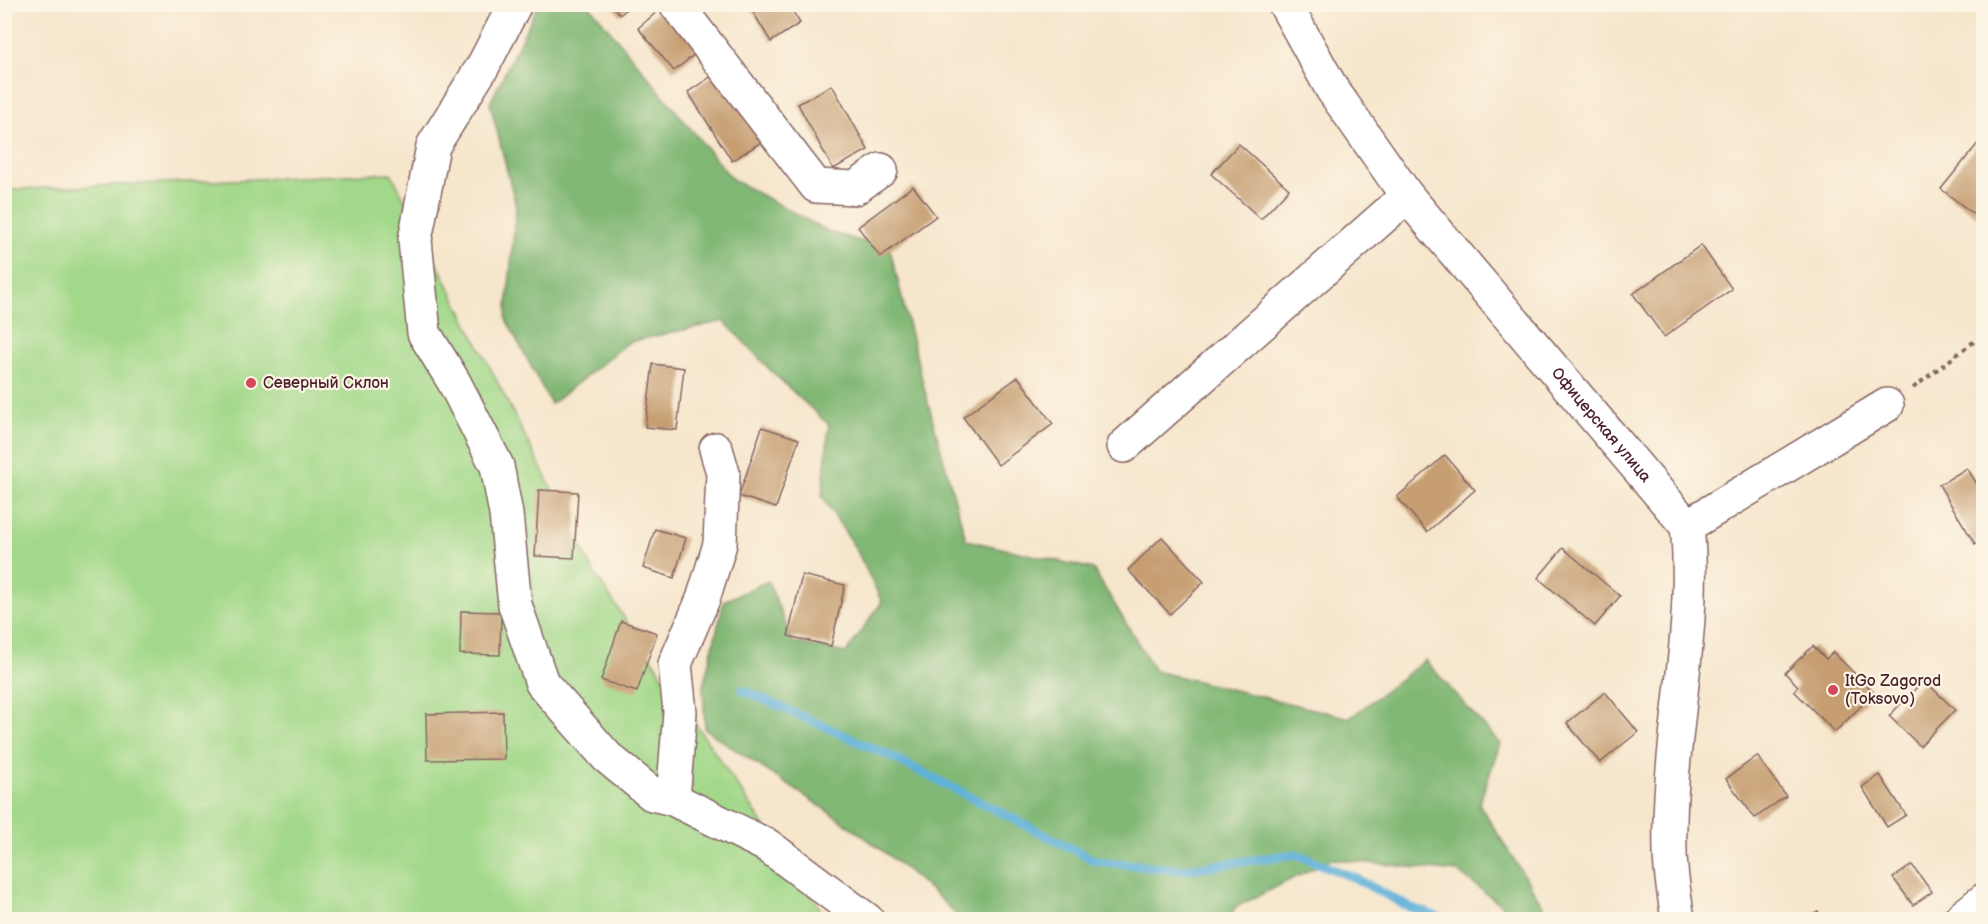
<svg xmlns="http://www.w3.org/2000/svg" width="1988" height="924" font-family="'Balsamiq Sans',sans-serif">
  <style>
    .green { fill: #a2d889; stroke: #767c5a; stroke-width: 1.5 }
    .forest { fill: #81b875; stroke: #666c50; stroke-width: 1.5 }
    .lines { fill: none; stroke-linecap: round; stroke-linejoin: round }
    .stream { stroke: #5fb1da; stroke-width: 9 }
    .building { fill: #c69e72 }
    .minor-casing { stroke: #866563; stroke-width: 36 }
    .path { stroke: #866563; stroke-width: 4; stroke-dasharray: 4.5 4.5; stroke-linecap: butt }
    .minor { stroke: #fff; stroke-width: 33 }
    .poi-dot { fill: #d1495b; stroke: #fcf5e5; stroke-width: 2 }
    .labels { text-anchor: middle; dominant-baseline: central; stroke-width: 4.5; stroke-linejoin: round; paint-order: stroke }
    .poi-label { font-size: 16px; fill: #4a1f2b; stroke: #fcf5e5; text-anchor: start }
    .street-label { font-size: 16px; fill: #4a1f2b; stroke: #fcf5e5 }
  </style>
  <rect width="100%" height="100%" fill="#fcf5e5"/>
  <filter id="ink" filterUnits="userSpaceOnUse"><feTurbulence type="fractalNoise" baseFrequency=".0167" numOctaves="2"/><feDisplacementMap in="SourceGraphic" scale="12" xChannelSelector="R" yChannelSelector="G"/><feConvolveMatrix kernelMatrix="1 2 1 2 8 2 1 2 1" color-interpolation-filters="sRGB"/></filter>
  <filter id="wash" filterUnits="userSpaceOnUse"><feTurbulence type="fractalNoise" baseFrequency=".008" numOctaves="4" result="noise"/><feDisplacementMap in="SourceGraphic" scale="24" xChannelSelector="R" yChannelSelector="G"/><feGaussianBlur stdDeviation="1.35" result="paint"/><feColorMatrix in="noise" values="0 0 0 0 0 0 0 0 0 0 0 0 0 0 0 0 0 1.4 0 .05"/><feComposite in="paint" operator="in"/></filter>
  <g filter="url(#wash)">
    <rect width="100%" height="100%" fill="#f6e6cc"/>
    <polygon class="green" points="391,173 596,576 827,919 5,919 4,190"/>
    <path class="forest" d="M538,5H589L732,179L829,232L890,249L924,388L966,540L1093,569L1155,671L1350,718L1425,660L1500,744L1479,804L1548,914L1570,917L1571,919H1520L1458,872L1332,859L1234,908L1232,919H959C945,901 927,887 909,872C845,818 773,777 705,729L703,687L724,601L768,581L793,642L846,653L882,602L857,551L822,496L829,425L774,374L724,321L629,342L551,404L506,319L516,206L490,103Z"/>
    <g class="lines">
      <polyline class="stream" points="743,690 892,757 1096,861 1181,870 1296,854 1355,878 1409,907 1446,920"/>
    </g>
    <g id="blocks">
      <g class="building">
        <polygon points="611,4 632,4 620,15"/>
        <polygon points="748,4 788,4 800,23 771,42"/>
        <polygon points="665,5 701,49 674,71 638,28"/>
        <polygon points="721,70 766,139 732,161 688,92"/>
        <polygon points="832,85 868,150 833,169 798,104"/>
        <polygon points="1984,136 1984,217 1981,220 1941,189"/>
        <polygon points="1239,144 1289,189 1261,219 1211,174"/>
        <polygon points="913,186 936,216 880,257 858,227"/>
        <polygon points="1701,245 1732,289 1664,337 1633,294"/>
        <polygon points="653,364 684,368 677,430 645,427"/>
        <polygon points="1018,377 1053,424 998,465 963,417"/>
        <polygon points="762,427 799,439 776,508 739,496"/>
        <polygon points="1445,455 1475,490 1427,532 1397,497"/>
        <polygon points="1967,468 1984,495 1984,538 1975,544 1939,485"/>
        <polygon points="539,490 578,492 574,558 535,556"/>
        <polygon points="655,529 686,538 674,578 643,568"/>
        <polygon points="1162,537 1204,582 1170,614 1128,570"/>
        <polygon points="1563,548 1620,596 1595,626 1538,578"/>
        <polygon points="802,575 845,585 831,646 788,636"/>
        <polygon points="461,611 501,612 500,655 460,654"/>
        <polygon points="621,621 657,633 637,692 601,680"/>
        <polygon points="1813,646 1826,659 1833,652 1874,693 1835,732 1794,691 1798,686 1785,673"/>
        <polygon points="1924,680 1955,710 1920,746 1889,716"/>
        <polygon points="1605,692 1638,732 1600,763 1567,723"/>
        <polygon points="503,712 504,759 427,760 426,714"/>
        <polygon points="1757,756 1786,796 1755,818 1726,779"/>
        <polygon points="1880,775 1906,815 1887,827 1862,787"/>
        <polygon points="1912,865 1932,892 1913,905 1893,878"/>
        <polygon points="1818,911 1823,920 1801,920"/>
      </g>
    </g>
  </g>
  <g filter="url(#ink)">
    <use href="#blocks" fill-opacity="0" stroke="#866563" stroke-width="1.5"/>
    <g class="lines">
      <g class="minor-casing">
        <g id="minor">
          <polyline points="515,4 483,66 433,146 415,240 424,333 454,382 497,466 506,514 515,605 542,683 607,757 652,794 673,799 768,846 867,920"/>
          <polyline points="676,4 816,186 855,188 881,170"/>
          <path id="s1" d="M1285,4L1332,89L1407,196L1687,526C1698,635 1667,742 1670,851C1670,874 1675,897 1678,920"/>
          <polyline points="1124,446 1407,196"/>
          <polyline points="1687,526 1887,405"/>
          <polyline points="673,799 680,712 675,664 703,599 720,544 723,473 716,449"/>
          <polyline points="1959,920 1984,900"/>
        </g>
      </g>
      <polyline class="path" points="1913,388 1984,334"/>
      <use href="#minor" class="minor"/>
    </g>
  </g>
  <g class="poi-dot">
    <circle cx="251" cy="383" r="6"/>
    <circle cx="1833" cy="690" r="6"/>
  </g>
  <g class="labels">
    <g class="poi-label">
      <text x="263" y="383">Северный Склон</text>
      <text x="1845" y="681">ItGo Zagorod<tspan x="1845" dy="18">(Toksovo)</tspan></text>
    </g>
    <g class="street-label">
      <text stroke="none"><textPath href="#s1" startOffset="528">Офицерская улица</textPath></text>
    </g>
  </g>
  <rect width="1988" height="924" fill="none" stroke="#fcf5e5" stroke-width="24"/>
</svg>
